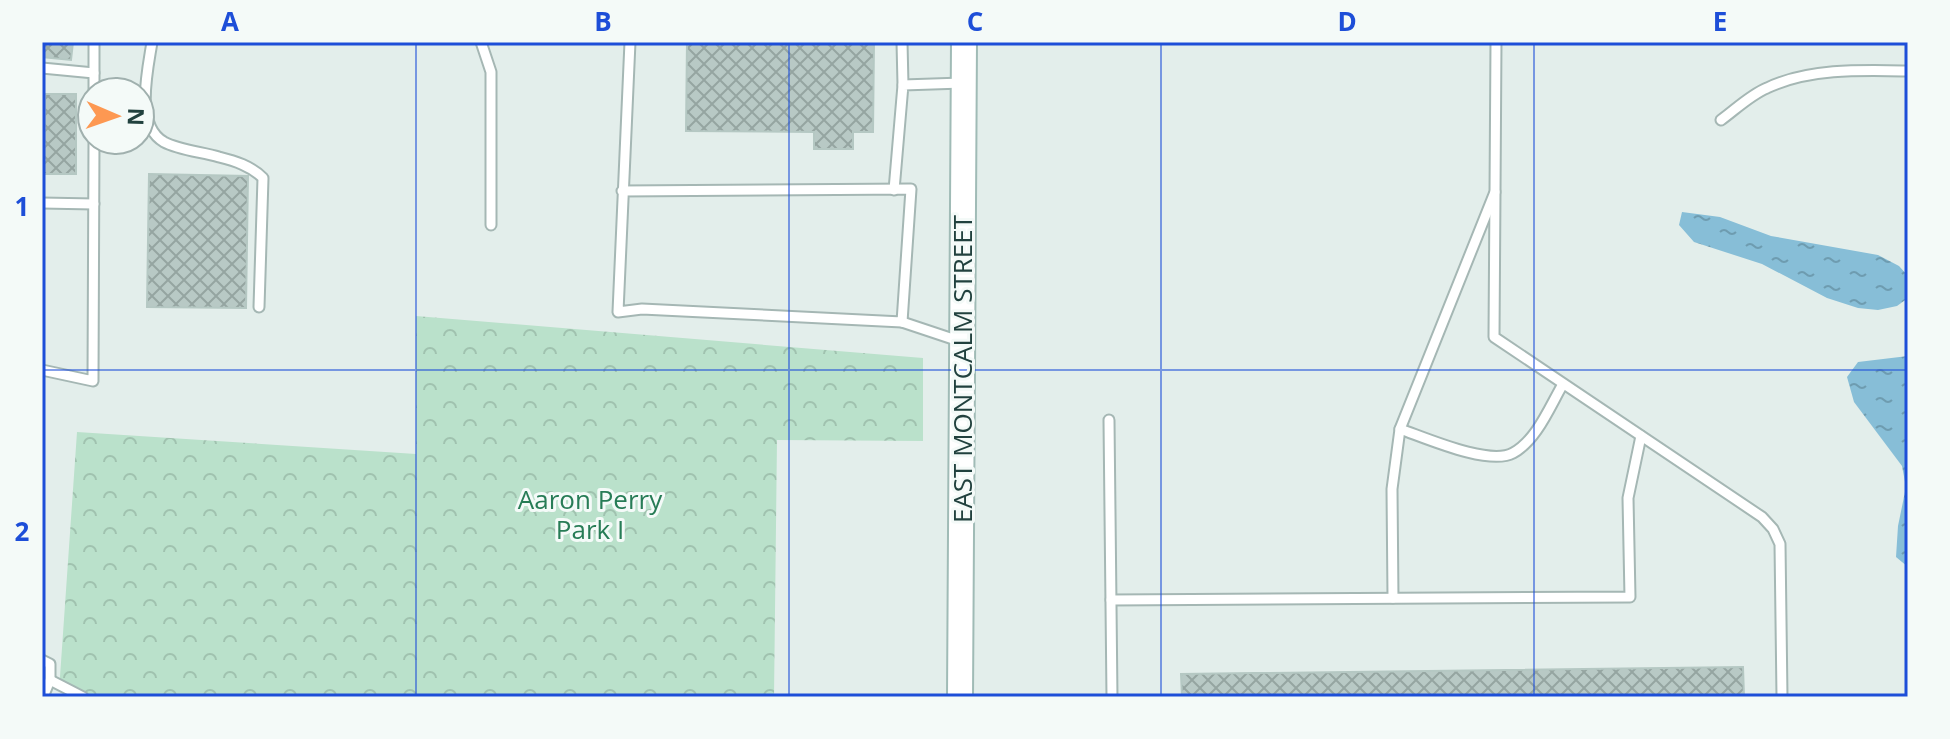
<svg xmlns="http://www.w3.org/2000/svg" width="1950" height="739" font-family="'Open Sans',sans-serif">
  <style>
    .park { fill: url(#park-crowns) }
    .water { fill: url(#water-ripples) }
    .building { fill: url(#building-cross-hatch); stroke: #b5c8c3; stroke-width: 2 }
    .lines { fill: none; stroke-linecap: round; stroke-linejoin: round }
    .lane-casing { stroke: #a5b7b4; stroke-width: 13 }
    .secondary-casing { stroke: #a0bbb6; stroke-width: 28 }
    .lane { stroke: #fff; stroke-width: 9 }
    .secondary { stroke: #fff; stroke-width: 24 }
    .grid { fill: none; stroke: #1d4ed8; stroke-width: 2; stroke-opacity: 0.55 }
    .labels { text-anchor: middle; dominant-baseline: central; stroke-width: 6; stroke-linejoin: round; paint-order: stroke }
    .street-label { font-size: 26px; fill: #21413e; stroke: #f4faf8 }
    .park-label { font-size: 26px; fill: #277c56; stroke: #f4faf8 }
    .neatline { fill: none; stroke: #1d4ed8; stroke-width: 3 }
    .grid-label { font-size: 26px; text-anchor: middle; font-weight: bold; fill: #1d4ed8 }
  </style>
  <defs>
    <pattern id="park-crowns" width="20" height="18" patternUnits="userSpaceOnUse" patternTransform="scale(2)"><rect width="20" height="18" fill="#bae1cb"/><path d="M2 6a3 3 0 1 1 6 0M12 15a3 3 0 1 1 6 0" fill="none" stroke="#a0c2af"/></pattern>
    <pattern id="water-ripples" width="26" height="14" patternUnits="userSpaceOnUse" patternTransform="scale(2)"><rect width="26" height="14" fill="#87bed7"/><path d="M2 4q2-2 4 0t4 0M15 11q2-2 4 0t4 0" fill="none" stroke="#6e9cb0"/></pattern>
    <pattern id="building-cross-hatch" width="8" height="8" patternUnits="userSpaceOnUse" patternTransform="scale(2)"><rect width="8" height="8" fill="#b8c9c5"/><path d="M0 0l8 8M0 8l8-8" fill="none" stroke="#95a5a1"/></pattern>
  </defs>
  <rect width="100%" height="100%" fill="#e3eeeb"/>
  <polygon class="park" points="416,316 923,358 923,441 777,440 774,697 72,697 59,691 77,432 416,454"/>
  <g class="water">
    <polygon points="1682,212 1720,217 1771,236 1878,255 1899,266 1908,276 1908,298 1897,306 1878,310 1858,308 1827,298 1762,264 1694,242 1679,225"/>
    <polygon points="1908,356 1908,567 1896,557 1898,526 1906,487 1902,466 1854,402 1847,377 1858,362"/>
  </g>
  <g class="building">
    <polygon points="42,42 73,42 71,60 42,57"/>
    <polygon points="687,42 874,42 873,132 853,132 853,149 814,149 814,132 686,131"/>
    <polygon points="45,94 76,94 76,174 44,174"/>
    <polygon points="149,174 248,176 246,308 147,307"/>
    <polygon points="1743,667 1744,697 1182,697 1181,674"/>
  </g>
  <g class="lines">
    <g class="lane-casing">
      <g id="lane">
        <path d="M152,42C148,69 134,125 164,142C179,150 202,152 219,157C235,161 251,166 263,178L259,307"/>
        <polyline points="481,42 491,72 491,225"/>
        <polyline points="902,42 903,85"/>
        <polyline points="42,68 94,73"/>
        <polyline points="94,92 94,42"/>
        <path d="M1721,120C1735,110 1750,95 1767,88C1809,68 1862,70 1908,71"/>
        <polyline points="894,190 903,85 962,83"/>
        <polyline points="622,191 911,189 902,322 642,309 618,312 630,42"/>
        <polyline points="1495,192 1494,337 1762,517 1773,529 1780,544 1782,697"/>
        <polyline points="42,203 94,204"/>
        <polyline points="902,322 959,341"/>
        <polyline points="42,370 93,381 94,140"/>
        <polyline points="1109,420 1112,697"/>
        <path d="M1400,429C1426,438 1489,466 1513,453C1537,440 1550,406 1563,384"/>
        <polyline points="1393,598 1392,489 1400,429 1495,192 1496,42"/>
        <polyline points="1111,600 1630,597 1628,498 1641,436"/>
        <polyline points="42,660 50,664 50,680 43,697"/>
        <polyline points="50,680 83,697"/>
      </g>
    </g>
    <g class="secondary-casing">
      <polyline id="secondary" points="960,697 964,42"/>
    </g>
    <use href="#lane" class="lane"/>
    <use href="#secondary" class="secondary"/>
  </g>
  <path class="grid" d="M416,42V697M789,42V697M1161,42V697M1534,42V697M42,370H1908"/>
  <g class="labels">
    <g class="street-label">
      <text transform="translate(962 369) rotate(-90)">EAST MONTCALM STREET</text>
    </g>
    <g class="park-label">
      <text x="590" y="499">Aaron Perry<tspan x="590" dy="30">Park I</tspan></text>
    </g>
  </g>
  <rect width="1950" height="739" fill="none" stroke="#f4faf8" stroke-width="88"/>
  <g transform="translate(116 116) rotate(92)"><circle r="38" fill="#f4faf8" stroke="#a0b0ae" stroke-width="2"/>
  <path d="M0-6L14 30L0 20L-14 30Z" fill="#fd9852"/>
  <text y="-12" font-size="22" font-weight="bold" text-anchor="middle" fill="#21413e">N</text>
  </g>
  <rect x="44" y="44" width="1862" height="651" class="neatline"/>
  <g class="grid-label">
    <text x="230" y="31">A</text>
    <text x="603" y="31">B</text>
    <text x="975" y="31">C</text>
    <text x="1347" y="31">D</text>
    <text x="1720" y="31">E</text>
    <text x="22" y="216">1</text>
    <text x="22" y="541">2</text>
  </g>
</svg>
